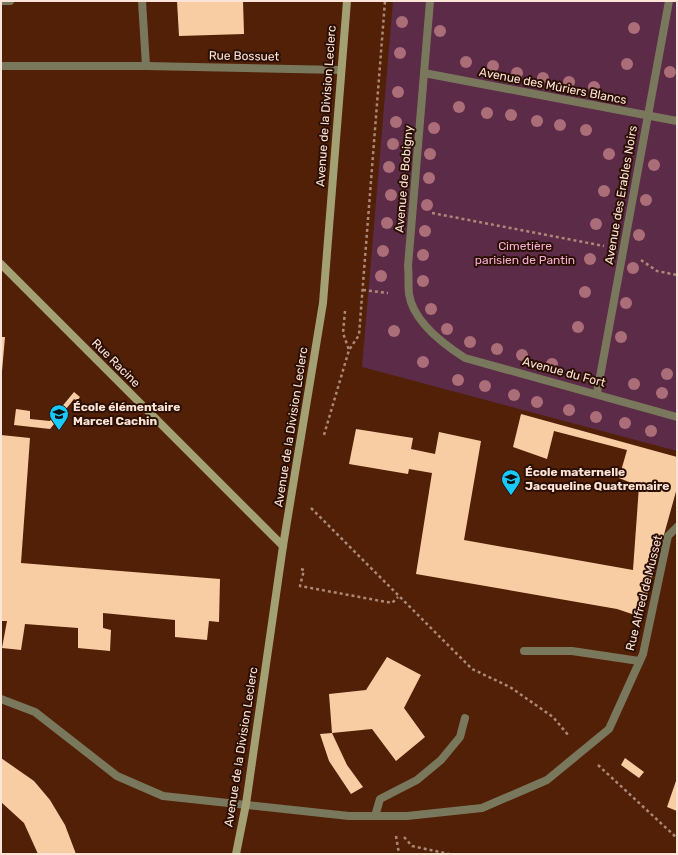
<svg xmlns="http://www.w3.org/2000/svg" width="678" height="855" font-family="Rubik,sans-serif">
  <style>
    .green { fill: #5b2b48 }
    .building { fill: #f9cda4 }
    .lines { fill: none; stroke-linecap: round; stroke-linejoin: round }
    .path { stroke: #ad8876; stroke-width: 2.5; stroke-dasharray: 3 3; stroke-linecap: butt }
    .lane { stroke: #7a785c; stroke-width: 8 }
    .street { stroke: #7a785c; stroke-width: 8 }
    .secondary { stroke: #a3a073; stroke-width: 8 }
    .tree { fill: #ab6e79 }
    .labels { text-anchor: middle; dominant-baseline: central; stroke-width: 4; stroke-linejoin: round; paint-order: stroke }
    .street-label { font-size: 12px; fill: #fde4d9; stroke: #2b0f03 }
    .park-label { font-size: 12px; fill: #f5aed7; stroke: #2b0f03 }
    .poi-label { font-size: 12px; font-weight: bold; fill: #fde4d9; stroke: #2b0f03; text-anchor: start }
  </style>
  <rect width="100%" height="100%" fill="#512006"/>
  <polygon class="green" points="393,1 677,1 677,451 362,367"/>
  <g class="building">
    <polygon points="177,1 243,1 244,34 179,36"/>
    <polygon points="1,337 5,337 2,371 1,371"/>
    <polygon points="74,392 80,397 77,401 74,399 50,429 14,425 16,409 30,411 30,419 50,421"/>
    <polygon points="521,414 677,457 677,488 641,617 617,609 416,574 432,473 409,469 408,474 349,464 356,429 413,438 411,449 435,454 439,432 481,441 464,540 633,570 639,486 619,478 627,450 554,431 547,459 513,447"/>
    <polygon points="1,435 30,438 21,563 220,579 219,622 209,621 207,640 175,637 175,620 103,613 103,628 111,630 110,651 78,648 78,628 25,624 21,650 2,648 7,621 1,621"/>
    <polygon points="387,657 421,675 404,708 425,737 396,761 372,729 332,733 329,694 366,690"/>
    <polygon points="332,733 347,765 363,787 351,794 329,761 320,734"/>
    <polygon points="1,758 34,781 50,800 65,825 76,854 38,854 24,823 1,802"/>
    <polygon points="625,758 644,772 639,778 621,765"/>
    <polygon points="677,778 677,811 667,807"/>
  </g>
  <g class="lines">
    <g class="path">
      <polyline points="432,213 604,246"/>
      <polyline points="641,260 657,271 677,275"/>
      <polyline points="363,290 388,293"/>
      <polyline points="345,311 343,333 349,350"/>
      <polyline points="324,435 349,350 359,335 385,1"/>
      <polyline points="311,508 472,669 510,687 553,717 569,736"/>
      <polyline points="301,569 304,570 300,586 392,603 398,597"/>
      <polyline points="598,765 677,838"/>
      <polyline points="396,836 399,854"/>
      <polyline points="404,837 412,846 449,854"/>
    </g>
    <g class="lane">
      <polyline points="1,1 10,1"/>
      <polyline points="142,1 146,66"/>
      <path d="M430,1L408,266C409,275 408,285 409,294C413,321 443,344 465,358L677,417"/>
      <polyline points="1,66 146,66 341,70"/>
      <polyline points="424,73 677,121"/>
      <polyline points="597,393 669,1"/>
      <polyline points="524,651 572,651 639,661"/>
      <polyline points="375,816 380,799 417,780 441,760 460,737 465,718"/>
    </g>
    <polyline class="street" points="1,699 35,712 117,776 163,796 349,816 407,816 482,808 547,780 609,729 643,654 668,536 677,527"/>
    <g class="secondary">
      <polyline points="1,264 283,546"/>
      <polyline points="236,854 246,804 283,546 323,303 347,1"/>
    </g>
  </g>
  <g class="tree">
    <circle cx="402" cy="22" r="6"/>
    <circle cx="634" cy="28" r="6"/>
    <circle cx="440" cy="31" r="6"/>
    <circle cx="400" cy="53" r="6"/>
    <circle cx="466" cy="62" r="6"/>
    <circle cx="627" cy="64" r="6"/>
    <circle cx="493" cy="66" r="6"/>
    <circle cx="670" cy="72" r="6"/>
    <circle cx="517" cy="73" r="6"/>
    <circle cx="543" cy="78" r="6"/>
    <circle cx="569" cy="82" r="6"/>
    <circle cx="594" cy="87" r="6"/>
    <circle cx="398" cy="92" r="6"/>
    <circle cx="459" cy="107" r="6"/>
    <circle cx="487" cy="113" r="6"/>
    <circle cx="511" cy="115" r="6"/>
    <circle cx="537" cy="121" r="6"/>
    <circle cx="396" cy="122" r="6"/>
    <circle cx="560" cy="125" r="6"/>
    <circle cx="434" cy="128" r="6"/>
    <circle cx="586" cy="130" r="6"/>
    <circle cx="393" cy="144" r="6"/>
    <circle cx="430" cy="154" r="6"/>
    <circle cx="609" cy="154" r="6"/>
    <circle cx="654" cy="165" r="6"/>
    <circle cx="389" cy="167" r="6"/>
    <circle cx="429" cy="178" r="6"/>
    <circle cx="604" cy="191" r="6"/>
    <circle cx="391" cy="195" r="6"/>
    <circle cx="646" cy="200" r="6"/>
    <circle cx="427" cy="205" r="6"/>
    <circle cx="387" cy="223" r="6"/>
    <circle cx="596" cy="224" r="6"/>
    <circle cx="425" cy="231" r="6"/>
    <circle cx="639" cy="235" r="6"/>
    <circle cx="383" cy="251" r="6"/>
    <circle cx="423" cy="255" r="6"/>
    <circle cx="590" cy="259" r="6"/>
    <circle cx="633" cy="268" r="6"/>
    <circle cx="381" cy="276" r="6"/>
    <circle cx="423" cy="281" r="6"/>
    <circle cx="585" cy="292" r="6"/>
    <circle cx="626" cy="303" r="6"/>
    <circle cx="431" cy="309" r="6"/>
    <circle cx="578" cy="327" r="6"/>
    <circle cx="447" cy="329" r="6"/>
    <circle cx="394" cy="331" r="6"/>
    <circle cx="621" cy="337" r="6"/>
    <circle cx="470" cy="342" r="6"/>
    <circle cx="497" cy="349" r="6"/>
    <circle cx="522" cy="355" r="6"/>
    <circle cx="423" cy="362" r="6"/>
    <circle cx="552" cy="364" r="6"/>
    <circle cx="667" cy="374" r="6"/>
    <circle cx="458" cy="380" r="6"/>
    <circle cx="634" cy="384" r="6"/>
    <circle cx="485" cy="386" r="6"/>
    <circle cx="662" cy="393" r="6"/>
    <circle cx="514" cy="395" r="6"/>
    <circle cx="537" cy="402" r="6"/>
    <circle cx="569" cy="410" r="6"/>
    <circle cx="596" cy="417" r="6"/>
    <circle cx="625" cy="423" r="6"/>
    <circle cx="651" cy="431" r="6"/>
  </g>
  <defs>
    <g id="school-pin" transform="scale(1)"><path d="M0 17L-7.5 6A9.5 9.5 0 1 1 7.5 6Z" fill="#17cafb" stroke="#2b0f03"/><path d="M0-5L7-2L0 1L-7-2ZM-4 1L0 2.5L4 1V4Q0 6-4 4Z" fill="#111"/></g>
  </defs>
  <g fill-rule="evenodd">
    <use href="#school-pin" x="59" y="414"/>
    <use href="#school-pin" x="511" y="479"/>
  </g>
  <g class="labels">
    <g class="street-label">
      <text transform="translate(244 56) rotate(1)">Rue Bossuet</text>
      <text transform="translate(553 86) rotate(11)">Avenue des Mûriers Blancs</text>
      <text transform="translate(326 106) rotate(-86)">Avenue de la Division Leclerc</text>
      <text transform="translate(404 179) rotate(-85)">Avenue de Bobigny</text>
      <text transform="translate(621 195) rotate(-80)">Avenue des Erables Noirs</text>
      <text transform="translate(116 363) rotate(45)">Rue Racine</text>
      <text transform="translate(564 372) rotate(15)">Avenue du Fort</text>
      <text transform="translate(291 427) rotate(-81)">Avenue de la Division Leclerc</text>
      <text transform="translate(644 593) rotate(-76)">Rue Alfred de Musset</text>
      <text transform="translate(241 747) rotate(-81)">Avenue de la Division Leclerc</text>
    </g>
    <g class="park-label">
      <text x="525" y="246">Cimetière<tspan x="525" dy="14">parisien de Pantin</tspan></text>
    </g>
    <g class="poi-label">
      <text x="73" y="407">École élémentaire<tspan x="73" dy="14">Marcel Cachin</tspan></text>
      <text x="525" y="472">École maternelle<tspan x="525" dy="14">Jacqueline Quatremaire</tspan></text>
    </g>
  </g>
  <rect width="678" height="855" fill="none" stroke="#fde4d9" stroke-width="4"/>
</svg>
